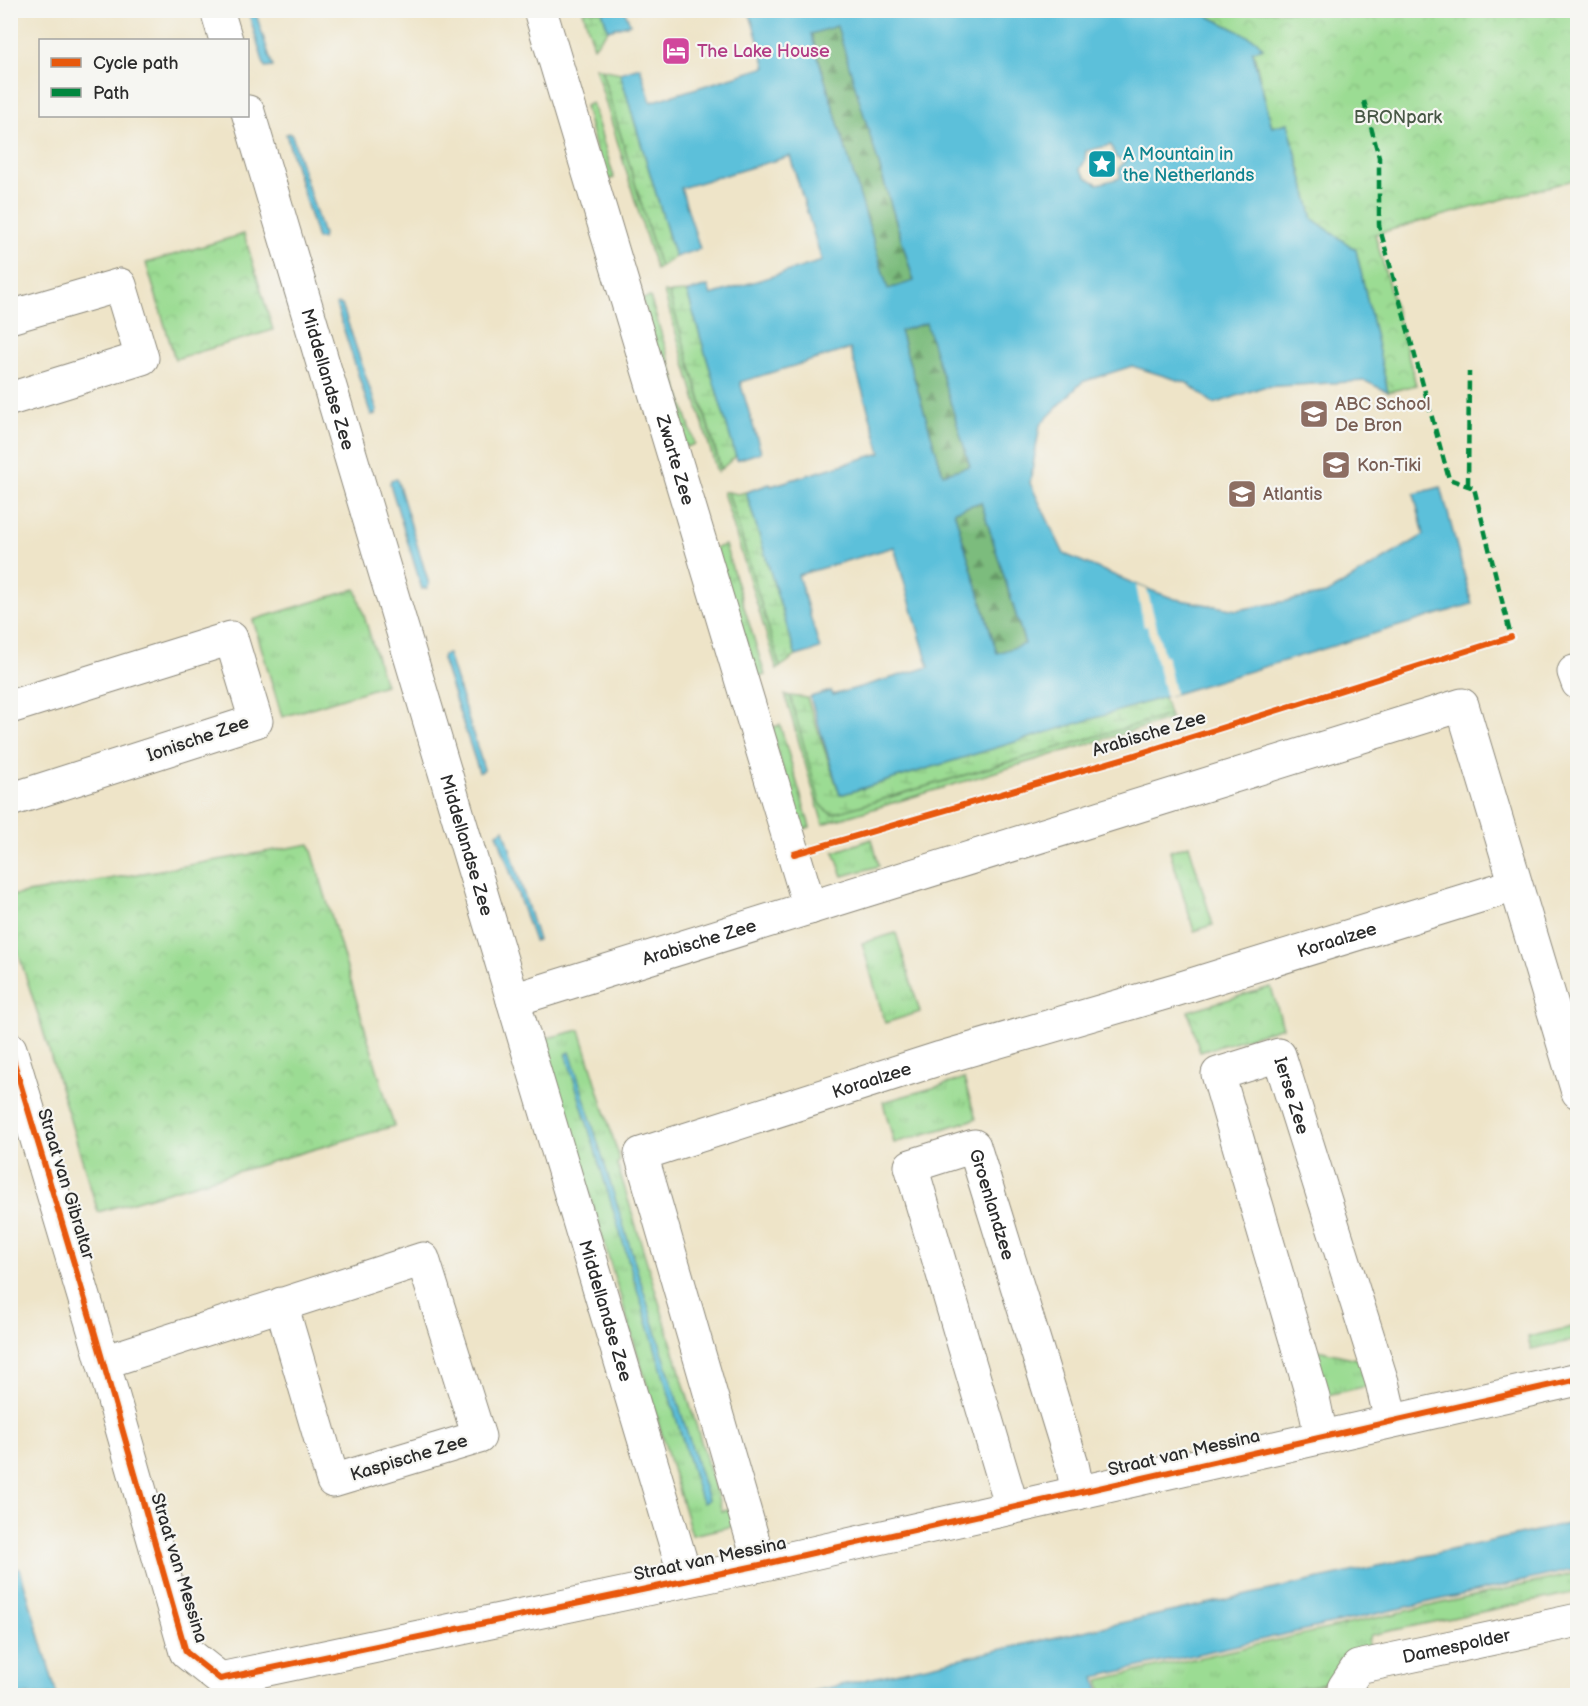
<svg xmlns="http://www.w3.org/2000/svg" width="1588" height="1706" font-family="'Balsamiq Sans',sans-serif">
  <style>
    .grass { fill: url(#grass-tufts); stroke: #63845f; stroke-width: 1.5 }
    .forest { fill: url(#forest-firs); stroke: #547454; stroke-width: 1.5 }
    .wetland { fill: url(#wetland-marsh); stroke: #63845f; stroke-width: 1.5 }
    .park { fill: url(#park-crowns); stroke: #63845f; stroke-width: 1.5 }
    .water { fill: #5cc0da; stroke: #447682; stroke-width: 1.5; fill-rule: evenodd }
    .pier { fill: #eee4c8 }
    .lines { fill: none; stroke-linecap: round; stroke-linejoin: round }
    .minor-casing { stroke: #8c887a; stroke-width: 35 }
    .minor { stroke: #fff; stroke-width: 33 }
    .quiet { stroke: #00873e; stroke-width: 4.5; stroke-dasharray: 9 4.5; stroke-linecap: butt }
    .cycleway-casing { stroke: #f6f6f2; stroke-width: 10 }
    .cycleway { stroke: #e8590c; stroke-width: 6 }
    .labels { text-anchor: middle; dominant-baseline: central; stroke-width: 4.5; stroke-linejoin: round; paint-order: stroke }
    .hotel-label { font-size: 18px; fill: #b23c85; stroke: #f6f6f2; text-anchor: start }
    .park-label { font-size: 18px; fill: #475745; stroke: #f6f6f2 }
    .culture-label { font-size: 18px; fill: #0d838f; stroke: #f6f6f2; text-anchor: start }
    .street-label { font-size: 18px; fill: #2b2b2b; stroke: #f6f6f2 }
    .education-label { font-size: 18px; fill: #785e54; stroke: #f6f6f2; text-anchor: start }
  </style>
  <defs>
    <pattern id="grass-tufts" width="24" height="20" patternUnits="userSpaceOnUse" patternTransform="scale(1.5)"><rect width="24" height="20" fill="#9bdc93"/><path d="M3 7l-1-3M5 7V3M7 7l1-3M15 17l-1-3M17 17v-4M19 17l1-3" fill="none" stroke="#86bd7f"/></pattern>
    <pattern id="forest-firs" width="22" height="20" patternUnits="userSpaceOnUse" patternTransform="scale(1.5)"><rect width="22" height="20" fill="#7cbc7d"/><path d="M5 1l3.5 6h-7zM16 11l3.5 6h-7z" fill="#669967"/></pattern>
    <pattern id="wetland-marsh" width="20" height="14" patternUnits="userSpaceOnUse" patternTransform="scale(1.5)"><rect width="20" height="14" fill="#9bdc93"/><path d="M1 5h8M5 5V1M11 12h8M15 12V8" fill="none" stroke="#86bd7f"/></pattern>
    <pattern id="park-crowns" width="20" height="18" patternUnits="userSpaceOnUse" patternTransform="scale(1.5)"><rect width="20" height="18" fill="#9bdc93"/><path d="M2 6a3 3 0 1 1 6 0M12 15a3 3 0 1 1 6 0" fill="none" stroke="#86bd7f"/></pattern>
  </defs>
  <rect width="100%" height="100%" fill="#f6f6f2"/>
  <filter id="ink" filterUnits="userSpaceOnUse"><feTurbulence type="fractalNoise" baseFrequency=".0167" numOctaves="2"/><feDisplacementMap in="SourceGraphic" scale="12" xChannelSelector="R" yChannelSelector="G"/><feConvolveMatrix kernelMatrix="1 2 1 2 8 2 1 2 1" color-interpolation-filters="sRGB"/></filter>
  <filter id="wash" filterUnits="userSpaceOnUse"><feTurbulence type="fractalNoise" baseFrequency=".008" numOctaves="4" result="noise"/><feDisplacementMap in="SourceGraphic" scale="24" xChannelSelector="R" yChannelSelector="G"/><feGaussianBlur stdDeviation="1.35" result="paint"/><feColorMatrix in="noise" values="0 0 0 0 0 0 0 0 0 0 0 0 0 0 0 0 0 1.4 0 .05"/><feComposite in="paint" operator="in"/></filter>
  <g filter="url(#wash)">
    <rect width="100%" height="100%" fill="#eee4c8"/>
    <g class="grass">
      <polygon points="595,67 601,69 660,267 656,270"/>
      <polygon points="592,103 614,178 604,181 585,106"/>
      <polygon points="664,292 669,293 720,468 717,472"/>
      <polygon points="650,297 695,444 686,447 642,299"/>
      <polygon points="723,492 728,492 780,667 777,670"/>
      <polygon points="725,545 765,675 757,677 715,548"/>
      <polygon points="356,589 385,685 282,717 253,620"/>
      <polygon points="785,695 790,696 832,814 1169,715 1171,719 823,824"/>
      <polygon points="780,725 810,827 800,830 771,728"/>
      <polygon points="872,839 879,866 843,876 834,852"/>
      <polygon points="1189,845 1213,925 1194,931 1170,851"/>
      <polygon points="896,933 920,1012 885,1023 862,943"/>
      <polygon points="580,1030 620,1161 617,1163 722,1511 733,1508 738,1525 692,1535 543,1039"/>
      <polygon points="964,1079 976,1119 894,1143 883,1102"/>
      <polygon points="1577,1326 1577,1340 1531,1349 1528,1337"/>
      <polygon points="1313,1349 1361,1360 1372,1385 1322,1396"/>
      <polygon points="1577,1573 1577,1592 1371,1635 1368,1641 1372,1652 1334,1681 1270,1695 1102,1695 1099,1680"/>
    </g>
    <g class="forest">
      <polygon points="837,25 914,282 888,290 811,33"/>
      <polygon points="927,323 970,466 943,475 900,331"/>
      <polygon points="981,502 1025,645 997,653 954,511"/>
    </g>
    <g class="wetland">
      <polygon points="583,11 602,11 608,30 594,47"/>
      <polygon points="601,69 620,73 675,257 660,267"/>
      <polygon points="687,292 736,456 721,469 669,293"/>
      <polygon points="728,492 738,494 746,492 796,656 780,667"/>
      <polygon points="790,696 807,698 840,795 1164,697 1169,715 832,814 824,809 820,803"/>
    </g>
    <g class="park">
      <polygon points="1198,11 1577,11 1577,179 1375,234 1416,385 1388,392 1356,251 1313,219 1288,123 1272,127 1253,51 1263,48 1256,40"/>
      <polygon points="244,234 273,330 175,359 146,263"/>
      <polygon points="310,844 394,1126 98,1212 41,1024 11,930 11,896"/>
      <polygon points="1271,987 1283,1027 1200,1052 1188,1011"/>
    </g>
    <g class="water">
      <polygon points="248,11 255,11 273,67 265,68"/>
      <polygon points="602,11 625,11 630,24 608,30"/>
      <path d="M749,11H1198L1256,40L1263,48L1252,51L1272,127L1288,123L1313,219L1356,250L1388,392L1365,381L1263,387L1214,404L1187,383L1132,366L1082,382L1040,425L1030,483L1064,554L1142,587L1175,599L1237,610L1326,594L1424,535L1414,494L1441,487L1472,604L840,795L810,697L831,691L833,695L929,667L894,547L798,575L820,649L796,656L746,492L770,484L771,486L881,453L850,349L740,382L761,452L737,460L687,292L708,286L711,295L822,261L790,156L681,188L700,249L675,257L620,73L640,67L651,102L766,67ZM837,26L914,281L888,289L811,34ZM1111,145L1116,158L1125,161L1119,168L1120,178L1098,184L1087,178L1080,169L1085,161L1086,151ZM926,323L970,466L943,474L900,331ZM981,502L1025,644L997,653L954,511Z"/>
      <polygon points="289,133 292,135 323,235 322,239 317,239 286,134"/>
      <polygon points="339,304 342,305 377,410 376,414 371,415 336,305"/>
      <polygon points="397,479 429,584 427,588 422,589 390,484 391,480"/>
      <polygon points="448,654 484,769 481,772 479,772 442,659 443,655"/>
      <polygon points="504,829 538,940 534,941 497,833"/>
      <polygon points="570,1052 708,1500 703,1503 700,1497 566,1054"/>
      <polygon points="1577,1522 1577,1569 1095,1677 1100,1695 795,1695"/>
      <polygon points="11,1567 20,1569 57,1695 11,1695"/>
    </g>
    <polygon class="pier" points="1136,585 1147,589 1164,655 1167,655 1175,694 1171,695 1166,697 1147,626 1144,627"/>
  </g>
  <g filter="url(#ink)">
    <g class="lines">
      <g class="minor-casing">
        <g id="minor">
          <polyline points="217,10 226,40"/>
          <path id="s1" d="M540,10L810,908"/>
          <path id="s2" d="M248,112C394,601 539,1090 686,1579"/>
          <polyline points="10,317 120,285 142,358 10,399"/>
          <polyline points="1578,671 1574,672 1578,683"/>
          <polyline points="10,707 231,638 256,721 10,800"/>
          <path id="s3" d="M513,1000L1462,705L1578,1092"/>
          <polyline points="10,1049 93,1327 186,1652 220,1679 760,1565 1578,1379"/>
          <polyline points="104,1362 423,1259 479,1437 333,1481 281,1304"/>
          <path id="s4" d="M1321,1436L1313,1398L1218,1074L1279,1055L1382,1382L1391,1421"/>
          <path id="s5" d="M1012,1507L911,1166L974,1146L1072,1464L1078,1493"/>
          <path id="s6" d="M760,1565L641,1154L941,1058L1175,990L1515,885"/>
          <path id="s7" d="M1346,1696L1344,1688L1358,1667L1578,1620"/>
        </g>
      </g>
      <use href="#minor" class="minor"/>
      <g class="quiet">
        <polyline points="1364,101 1379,157 1379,225 1383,240 1449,479 1474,488 1511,637"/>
        <polyline points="1468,485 1469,372"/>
      </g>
      <g class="cycleway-casing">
        <g id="cycleway">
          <polyline points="794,854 1132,756 1511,637"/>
          <polyline points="10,1049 93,1327 186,1652 220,1679 760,1565 1578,1379"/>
        </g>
      </g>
      <use href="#cycleway" class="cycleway"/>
    </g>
  </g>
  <defs>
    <g id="hotel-square" transform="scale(1.5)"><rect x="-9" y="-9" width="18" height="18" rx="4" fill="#d1479c" stroke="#f6f6f2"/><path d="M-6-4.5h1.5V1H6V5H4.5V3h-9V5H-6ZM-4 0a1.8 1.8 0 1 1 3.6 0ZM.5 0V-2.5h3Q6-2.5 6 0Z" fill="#fff"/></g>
    <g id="sight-square" transform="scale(1.5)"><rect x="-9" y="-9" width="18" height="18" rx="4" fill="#0f9aa8" stroke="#f6f6f2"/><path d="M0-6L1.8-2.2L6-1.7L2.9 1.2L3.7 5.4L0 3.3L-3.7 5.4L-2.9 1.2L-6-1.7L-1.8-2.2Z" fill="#fff"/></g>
    <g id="school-square" transform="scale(1.5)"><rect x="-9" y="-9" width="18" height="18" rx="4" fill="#8d6e63" stroke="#f6f6f2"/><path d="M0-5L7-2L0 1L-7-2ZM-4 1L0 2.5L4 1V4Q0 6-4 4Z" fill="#fff"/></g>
  </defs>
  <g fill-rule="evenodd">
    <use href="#hotel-square" x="676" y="51"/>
    <use href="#sight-square" x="1102" y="164"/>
    <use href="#school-square" x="1314" y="414"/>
    <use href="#school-square" x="1336" y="465"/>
    <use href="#school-square" x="1242" y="494"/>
  </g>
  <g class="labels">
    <g class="hotel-label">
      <text x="697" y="51">The Lake House</text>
    </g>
    <g class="park-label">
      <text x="1398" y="117">BRONpark</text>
    </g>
    <g class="culture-label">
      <text x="1123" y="154">A Mountain in<tspan x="1123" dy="21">the Netherlands</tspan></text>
    </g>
    <g class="street-label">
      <text stroke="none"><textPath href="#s2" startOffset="279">Middellandse Zee</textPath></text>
      <text stroke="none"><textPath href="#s1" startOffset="470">Zwarte Zee</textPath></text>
      <text transform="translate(1149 734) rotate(-17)">Arabische Zee</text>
      <text transform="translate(198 739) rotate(-19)">Ionische Zee</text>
      <text stroke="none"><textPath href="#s2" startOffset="765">Middellandse Zee</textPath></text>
      <text stroke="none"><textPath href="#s6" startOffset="1156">Koraalzee</textPath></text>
      <text stroke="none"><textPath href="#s3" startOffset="195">Arabische Zee</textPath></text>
      <text stroke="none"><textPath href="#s6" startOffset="670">Koraalzee</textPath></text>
      <text stroke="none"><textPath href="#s4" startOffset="483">Ierse Zee</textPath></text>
      <text transform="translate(66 1184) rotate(73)">Straat van Gibraltar</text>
      <text stroke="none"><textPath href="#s5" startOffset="483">Groenlandzee</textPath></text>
      <text stroke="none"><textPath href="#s2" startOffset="1251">Middellandse Zee</textPath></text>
      <text transform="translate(1184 1453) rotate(-13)">Straat van Messina</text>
      <text transform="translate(409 1458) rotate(-17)">Kaspische Zee</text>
      <text transform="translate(710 1559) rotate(-12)">Straat van Messina</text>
      <text transform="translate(179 1568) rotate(73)">Straat van Messina</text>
      <text stroke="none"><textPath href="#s7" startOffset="134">Damespolder</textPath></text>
    </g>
    <g class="education-label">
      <text x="1335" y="404">ABC School<tspan x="1335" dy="21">De Bron</tspan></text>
      <text x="1357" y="465">Kon-Tiki</text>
      <text x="1263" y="494">Atlantis</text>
    </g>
  </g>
  <rect width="1588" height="1706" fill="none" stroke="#f6f6f2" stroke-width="36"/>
  <rect x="39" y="39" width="210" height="78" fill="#f6f6f2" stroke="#a5a5a2" stroke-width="1.5"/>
  <rect x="51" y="58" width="30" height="9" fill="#e8590c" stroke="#a5a5a2" stroke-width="1.5"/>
  <text x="93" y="69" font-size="18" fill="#2b2b2b">Cycle path</text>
  <rect x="51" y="88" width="30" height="9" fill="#00873e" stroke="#a5a5a2" stroke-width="1.5"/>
  <text x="93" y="99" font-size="18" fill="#2b2b2b">Path</text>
</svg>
